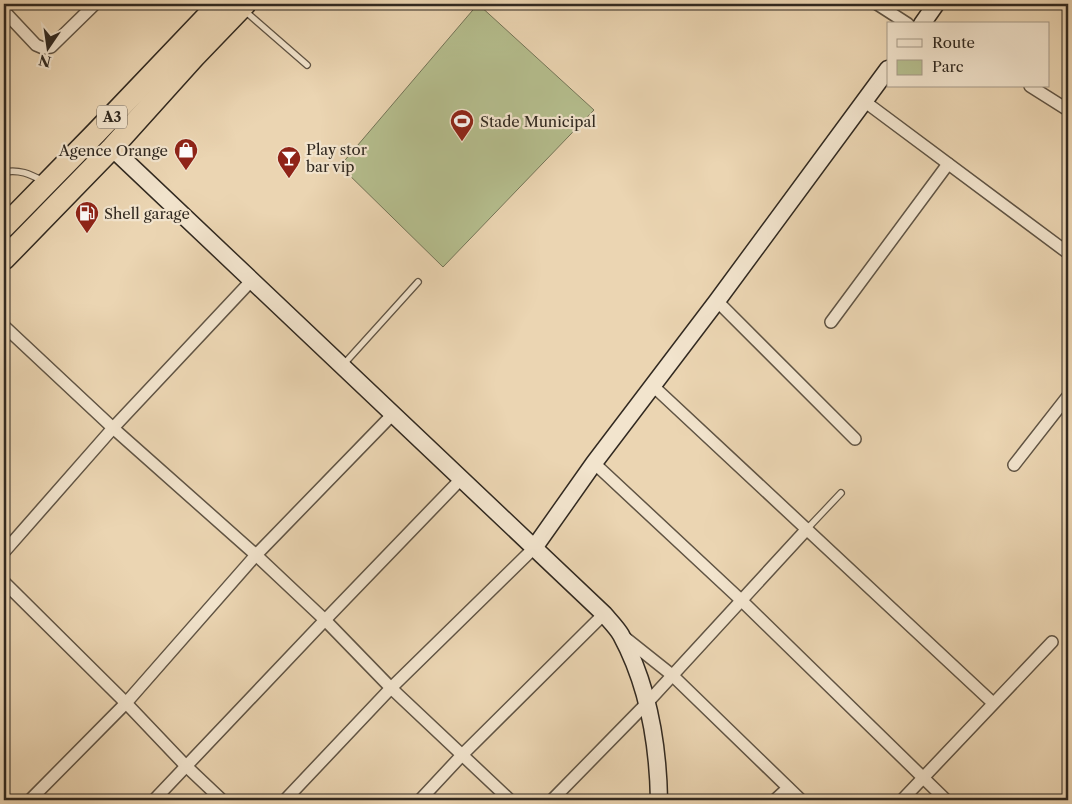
<svg xmlns="http://www.w3.org/2000/svg" width="1072" height="804" font-family="'Libre Caslon Text',serif">
  <style>
    .green { fill: #b5be8e; stroke: #737457 }
    .lines { fill: none; stroke-linecap: round; stroke-linejoin: round }
    .lane-casing { stroke: #605444; stroke-width: 8 }
    .street-casing { stroke: #605444; stroke-width: 14 }
    .secondary-casing { stroke: #312920; stroke-width: 19 }
    .highway-casing { stroke: #312920; stroke-width: 24 }
    .lane { stroke: #f2e4cd; stroke-width: 5.5 }
    .street { stroke: #f2e4cd; stroke-width: 11 }
    .secondary { stroke: #f2e4cd; stroke-width: 16 }
    .highway { stroke: #ebd5b2; stroke-width: 21 }
    .labels { text-anchor: middle; dominant-baseline: central; stroke-width: 4.5; stroke-linejoin: round; paint-order: stroke }
    .shield { fill: #f2e4cd; stroke: #6b6154; stroke-width: 1 }
    .shield-label { font-size: 14px; font-weight: bold; fill: #312920 }
    .poi-label { font-size: 15px; fill: #312920; stroke: #f2e4cd; text-anchor: start }
  </style>
  <rect width="100%" height="100%" fill="#ebd5b2"/>
  <filter id="stains"><feTurbulence type="fractalNoise" baseFrequency=".004" numOctaves="4"/><feColorMatrix values="0 0 0 0 .2 0 0 0 0 .09 0 0 0 0 .02 0 0 0 .5 -.17"/></filter>
  <radialGradient id="worn" r=".72"><stop offset=".6" stop-color="#630" stop-opacity="0"/><stop offset="1" stop-color="#630" stop-opacity=".3"/></radialGradient>
  <polygon class="green" points="478,4 594,110 443,267 340,166"/>
  <g class="lines">
    <g class="lane-casing">
      <g id="lane">
        <polyline points="245,11 307,65"/>
        <path d="M4,172C19,169 30,174 43,181"/>
        <polyline points="343,365 418,282"/>
        <polyline points="807,529 841,493"/>
      </g>
    </g>
    <g class="street-casing">
      <g id="street">
        <polyline points="877,4 908,24"/>
        <polyline points="4,11 36,45 43,48 51,47 95,4"/>
        <polyline points="1030,86 1068,110"/>
        <polyline points="864,101 1068,253"/>
        <polyline points="717,301 855,439"/>
        <polyline points="831,322 948,164"/>
        <polyline points="4,326 113,428 256,555 325,620 391,688 510,800"/>
        <polyline points="652,385 993,703"/>
        <polyline points="594,463 742,601 946,800"/>
        <polyline points="1014,465 1068,396"/>
        <polyline points="4,552 113,428 251,281"/>
        <polyline points="4,582 126,703 186,766 222,800"/>
        <polyline points="623,636 672,675 801,800"/>
        <polyline points="30,800 126,703 256,555 393,414"/>
        <polyline points="154,800 325,620 461,479"/>
        <polyline points="285,800 391,688 534,548"/>
        <polyline points="420,800 462,755 604,614"/>
        <polyline points="552,800 647,703 807,529"/>
        <polyline points="775,800 788,788"/>
        <polyline points="902,800 1052,642"/>
      </g>
    </g>
    <g class="secondary-casing">
      <g id="secondary">
        <polyline points="922,24 936,4"/>
        <path d="M112,148L604,614C610,621 617,628 621,635C648,685 658,744 659,800"/>
        <polyline points="534,548 594,463 717,301 888,69"/>
      </g>
    </g>
    <g class="highway-casing">
      <g id="highway">
        <polyline points="4,227 96,133 219,4"/>
        <polyline points="4,259 112,148 194,57 245,4"/>
      </g>
    </g>
    <use href="#lane" class="lane"/>
    <use href="#street" class="street"/>
    <use href="#secondary" class="secondary"/>
    <use href="#highway" class="highway"/>
  </g>
  <defs>
    <g id="stadium-pin" transform="scale(1.25)"><path d="M0 17L-7.5 6A9.5 9.5 0 1 1 7.5 6Z" fill="#8f2418" stroke="#f2e4cd"/><path d="M0-5a6.5 5 0 1 0 0 10a6.5 5 0 1 0 0-10ZM-3.5-1.8h7v3.6h-7Z" fill="#fff"/></g>
    <g id="shop-pin" transform="scale(1.25)"><path d="M0 17L-7.5 6A9.5 9.5 0 1 1 7.5 6Z" fill="#8f2418" stroke="#f2e4cd"/><path d="M-5-2.5h2.3a2.7 3.5 0 0 1 5.4 0H5L5.5 6h-11ZM-1.5-2.5h3a1.5 2.3 0 0 0-3 0Z" fill="#fff"/></g>
    <g id="bar-pin" transform="scale(1.25)"><path d="M0 17L-7.5 6A9.5 9.5 0 1 1 7.5 6Z" fill="#8f2418" stroke="#f2e4cd"/><path d="M-6-5H6L.8 .8V4.5H3.5V6h-7V4.5H-.8V.8Z" fill="#fff"/></g>
    <g id="fuel-pin" transform="scale(1.25)"><path d="M0 17L-7.5 6A9.5 9.5 0 1 1 7.5 6Z" fill="#8f2418" stroke="#f2e4cd"/><path d="M-5.5-6h7V0h2V4h1.3V-2.5L3-4.5l.8-.8L6-3V5H2.5V1h-1V6h-7ZM-4.2-4.7v3.2H.2V-4.7Z" fill="#fff"/></g>
  </defs>
  <g fill-rule="evenodd">
    <use href="#stadium-pin" x="462" y="121"/>
    <use href="#shop-pin" x="186" y="150"/>
    <use href="#bar-pin" x="289" y="158"/>
    <use href="#fuel-pin" x="87" y="213"/>
  </g>
  <g class="labels">
    <rect class="shield" x="97" y="105.5" width="30" height="23" rx="4"/>
    <g class="shield-label">
      <text x="112" y="117">A3</text>
    </g>
    <g class="poi-label">
      <text x="480" y="121">Stade Municipal</text>
      <text x="306" y="149">Play stor<tspan x="306" dy="17">bar vip</tspan></text>
      <text x="168" y="150" text-anchor="end">Agence Orange</text>
      <text x="104" y="213">Shell garage</text>
    </g>
  </g>
  <rect width="1072" height="804" fill="none" stroke="#ebd5b2" stroke-width="20"/>
  <rect x="5" y="5" width="1062" height="794" fill="none" stroke="#312920" stroke-width="2.5"/>
  <rect x="10" y="10" width="1052" height="784" fill="none" stroke="#312920"/>
  <rect x="887" y="22" width="162" height="65" fill="#f2e4cd" stroke="#a59988"/>
  <rect x="897" y="39" width="25" height="8" fill="#f2e4cd" stroke="#a59988"/>
  <text x="932" y="48" font-size="15" fill="#312920">Route</text>
  <rect x="897" y="60" width="25" height="15" fill="#b5be8e" stroke="#a59988"/>
  <text x="932" y="72" font-size="15" fill="#312920">Parc</text>
  <g transform="translate(48 48) rotate(193)" stroke="#f2e4cd" stroke-width="4" paint-order="stroke">
  <path d="M0-4L9 19L0 12L-9 19Z" fill="#312920"/>
  <text y="-8" font-size="14" font-weight="bold" text-anchor="middle" fill="#312920">N</text>
  </g>
  <rect width="100%" height="100%" filter="url(#stains)"/>
  <rect width="100%" height="100%" fill="url(#worn)"/>
</svg>
